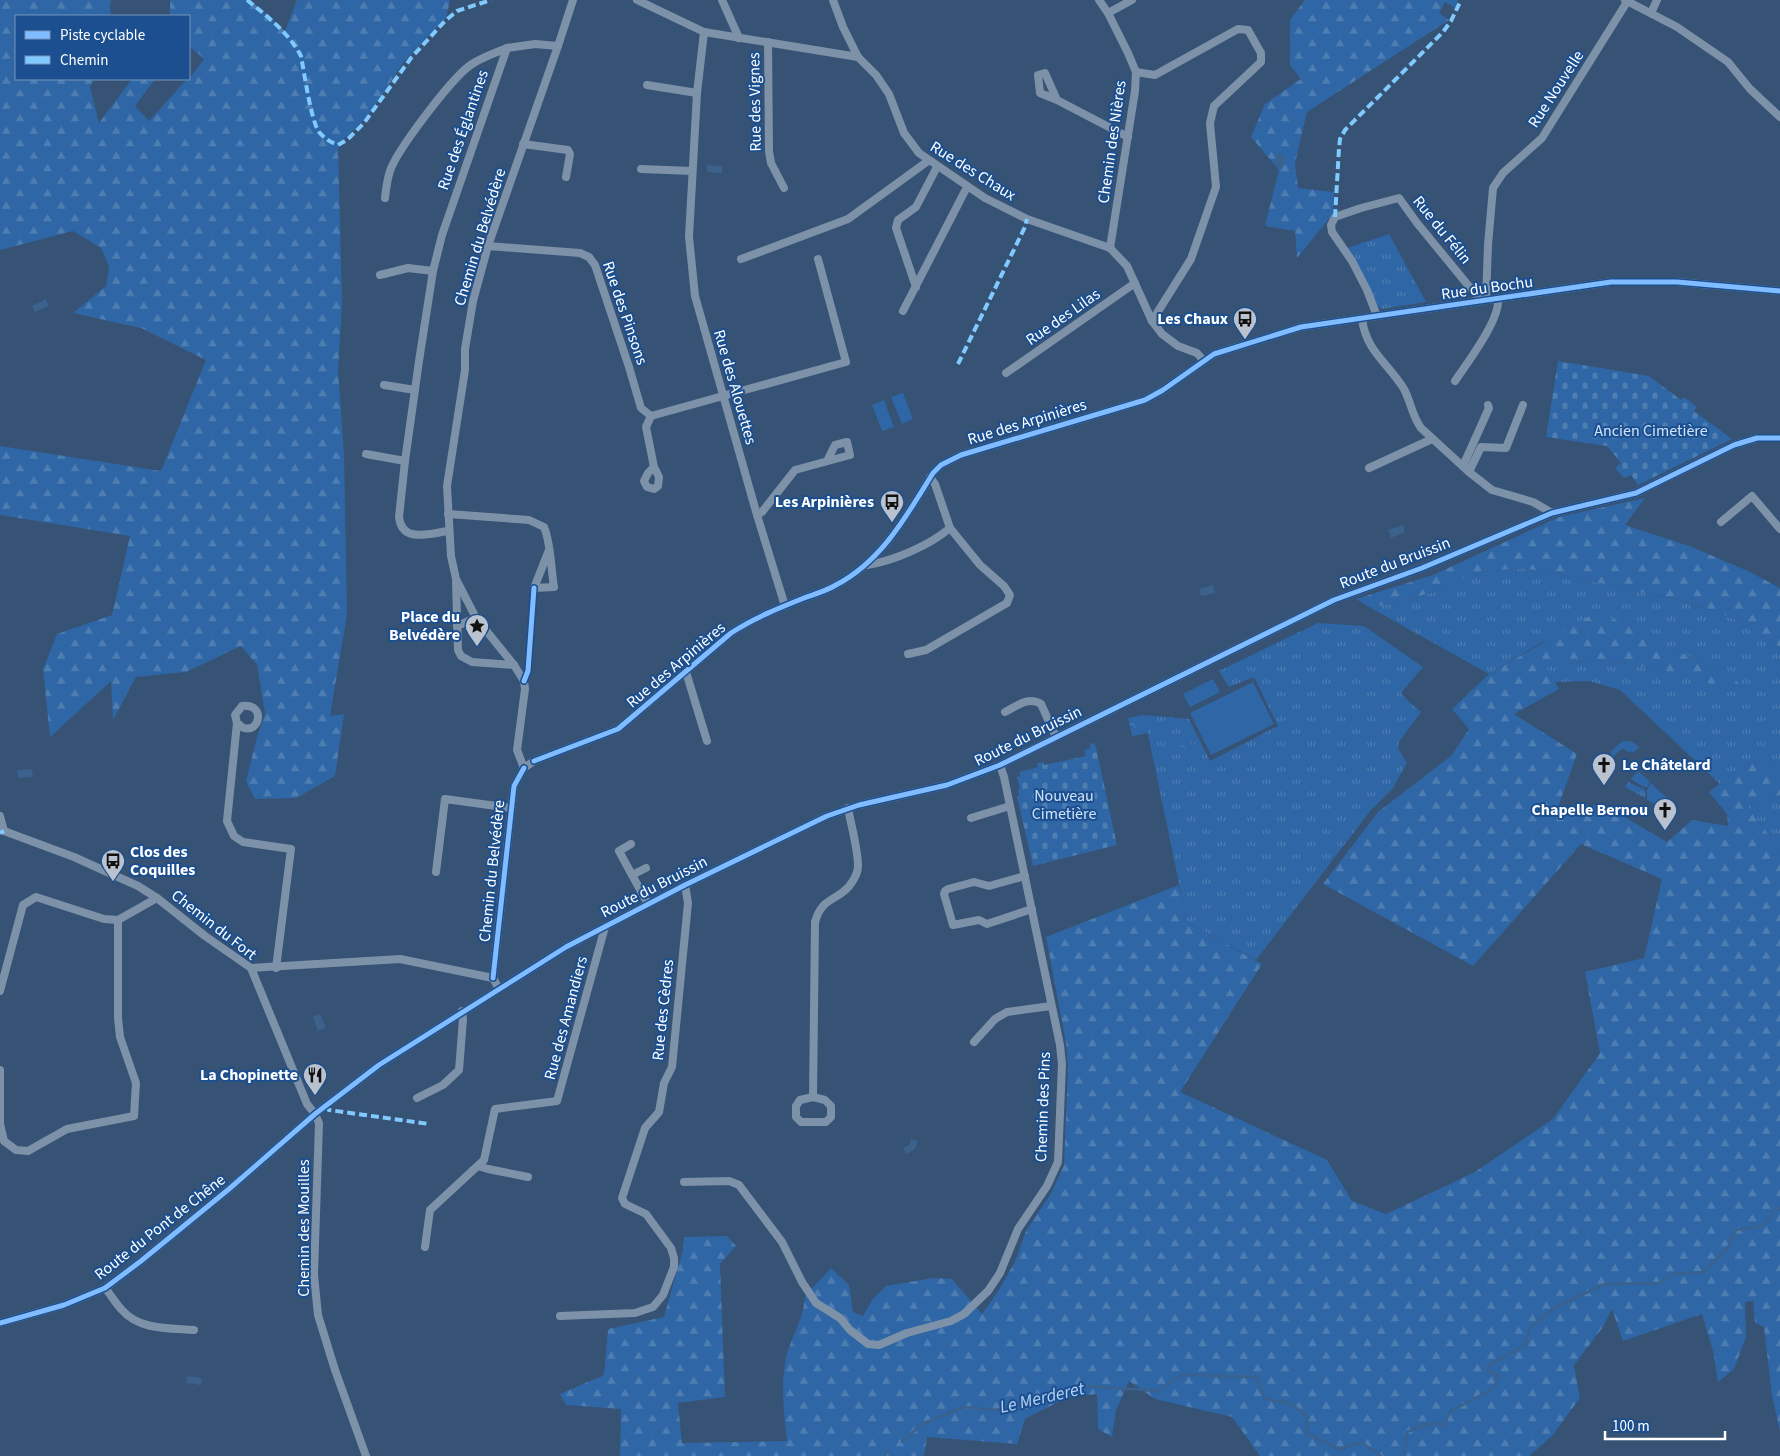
<svg xmlns="http://www.w3.org/2000/svg" width="1780" height="1456" font-family="'Source Sans 3',sans-serif">
  <style>
    .grass { fill: url(#grass-tufts) }
    .forest { fill: url(#forest-firs) }
    .cemetery { fill: url(#cemetery-stones) }
    .park { fill: url(#park-crowns) }
    .pitch { fill: #2f66a5 }
    .water { fill: #3b618d }
    .lines { fill: none; stroke-linecap: round; stroke-linejoin: round }
    .stream { stroke: #3b618d; stroke-width: 2.5 }
    .minor { stroke: #7d92a8; stroke-width: 8 }
    .quiet { stroke: #80caff; stroke-width: 4; stroke-dasharray: 8 4; stroke-linecap: butt }
    .cycleway-casing { stroke: #1b4f8f; stroke-width: 8 }
    .cycleway { stroke: #80bcff; stroke-width: 5 }
    .labels { text-anchor: middle; dominant-baseline: central; stroke-width: 4; stroke-linejoin: round; paint-order: stroke }
    .street-label { font-size: 16px; fill: #fff; stroke: #1b4f8f }
    .poi-label { font-size: 16px; font-weight: bold; fill: #fff; stroke: #1b4f8f; text-anchor: end }
    .park-label { font-size: 16px; fill: #cfe3fa; stroke: #1b4f8f }
    .water-label { font-size: 18px; font-style: italic; fill: #b5d3f5; stroke: #1b4f8f }
  </style>
  <defs>
    <pattern id="grass-tufts" width="24" height="20" patternUnits="userSpaceOnUse" patternTransform="scale(1.25)"><rect width="24" height="20" fill="#2f66a5"/><path d="M3 7l-1-3M5 7V3M7 7l1-3M15 17l-1-3M17 17v-4M19 17l1-3" fill="none" stroke="#4e7db2"/></pattern>
    <pattern id="forest-firs" width="22" height="20" patternUnits="userSpaceOnUse" patternTransform="scale(1.25)"><rect width="22" height="20" fill="#2f66a5"/><path d="M5 1l3.5 6h-7zM16 11l3.5 6h-7z" fill="#4e7db2"/></pattern>
    <pattern id="cemetery-stones" width="16" height="16" patternUnits="userSpaceOnUse" patternTransform="scale(1.25)"><rect width="16" height="16" fill="#2f66a5"/><path d="M2 7V4a2 2 0 0 1 4 0v3zM10 15v-3a2 2 0 0 1 4 0v3z" fill="#4e7db2"/></pattern>
    <pattern id="park-crowns" width="20" height="18" patternUnits="userSpaceOnUse" patternTransform="scale(1.25)"><rect width="20" height="18" fill="#2f66a5"/><path d="M2 6a3 3 0 1 1 6 0M12 15a3 3 0 1 1 6 0" fill="none" stroke="#4e7db2"/></pattern>
  </defs>
  <rect width="100%" height="100%" fill="#365274"/>
  <g class="grass">
    <polygon points="1389,234 1426,302 1381,309 1377,305 1347,248"/>
    <polygon points="1523,568 1578,577 1618,588 1675,599 1732,618 1780,647 1780,773 1761,759 1741,767 1720,784 1620,690 1589,681 1555,682 1545,666 1604,660 1663,670 1733,676 1668,647 1544,641 1489,674 1371,608 1431,593 1478,572"/>
    <polygon points="1318,623 1364,626 1423,667 1401,693 1408,701 1421,712 1399,742 1398,748 1407,763 1393,788 1371,810 1256,960 1187,922 1144,715 1189,719 1210,761 1278,726 1254,677 1229,687 1219,671"/>
    <path d="M1625,741L1633,742L1639,747L1633,753L1630,751L1628,752L1623,748L1609,760C1609,752 1617,744 1625,741Z"/>
    <polygon points="1638,771 1650,782 1647,787 1644,787 1631,779"/>
    <polygon points="1628,782 1645,790 1645,798 1625,787"/>
    <polygon points="1651,783 1667,798 1660,807 1647,800 1647,790"/>
    <polygon points="1780,795 1780,850 1747,806"/>
  </g>
  <g class="forest">
    <polygon points="0,0 111,0 110,7 111,16 16,16 16,79 94,79 90,87 99,123 132,79 155,79 135,106 149,121 187,79 189,79 204,59 189,46 189,16 170,16 170,0 250,0 285,31 297,0 450,0 446,18 403,63 372,110 350,134 342,140 338,145 342,305 338,370 344,454 347,614 330,716 344,714 335,776 296,798 255,799 246,781 257,737 265,713 257,665 241,646 186,672 136,677 113,720 111,681 50,737 43,669 57,634 112,615 130,536 0,515 0,446 161,471 206,360 141,328 73,313 106,286 109,267 101,248 73,231 0,250"/>
    <polygon points="1305,0 1458,0 1455,8 1445,2 1439,13 1449,20 1307,112 1295,163 1298,188 1334,192 1333,214 1297,258 1295,231 1265,226 1279,170 1251,137 1265,104 1301,79 1290,65 1290,20"/>
    <polygon points="1645,498 1625,525 1692,547 1750,572 1780,588 1780,647 1732,618 1676,599 1618,588 1578,577 1523,568 1478,572 1431,593 1371,608 1356,599 1433,575 1559,517"/>
    <path d="M1598,611L1668,647L1733,676L1746,694L1663,670L1604,660L1546,666L1559,689L1514,714L1577,754L1557,810L1578,805L1606,806L1667,842L1692,820L1728,826L1727,814L1709,792L1741,767L1761,759L1780,773V795L1747,806L1780,850V1432L1772,1396L1764,1327L1755,1323L1753,1301L1745,1302L1746,1337L1734,1369L1718,1382L1713,1351L1702,1314L1623,1341L1612,1309L1603,1327L1574,1365L1580,1398L1552,1436L1529,1456H1260L1232,1417L1155,1399L1129,1381L1116,1410L1112,1437L1098,1429L1097,1394L1068,1397L1025,1419L1017,1444L927,1437L924,1456H620L621,1409L566,1405L560,1394L604,1375L608,1329L664,1317L683,1250L684,1237L727,1236L736,1246L720,1264L725,1397L678,1403L682,1443L787,1441C784,1416 781,1389 785,1363C789,1340 804,1320 805,1296L831,1268L849,1285L853,1312L863,1316L872,1300L886,1286L933,1278L952,1279L982,1314L997,1293L1015,1262L1026,1231L1052,1192L1064,1165L1068,1067L1066,1043L1046,937L1179,885L1187,922L1262,964L1180,1092L1327,1160L1352,1201L1386,1214L1475,1172L1553,1119L1600,1053L1585,972L1644,958L1662,879L1581,844L1473,966L1323,884L1378,812L1451,756L1469,729L1452,709L1489,674Z"/>
  </g>
  <g class="cemetery">
    <polygon points="1558,361 1649,376 1681,400 1684,397 1697,407 1694,411 1732,439 1638,485 1631,475 1624,478 1615,468 1621,463 1607,446 1546,437"/>
    <polygon points="1095,743 1117,845 1033,866 1017,797 1019,796 1018,790 1020,789 1017,777 1020,776 1019,772 1038,767 1037,763 1043,762 1044,765 1086,756 1084,750 1090,748 1090,744"/>
  </g>
  <g class="park">
    <polygon points="1144,715 1148,733 1132,736 1128,718"/>
    <polygon points="1171,716 1178,723 1169,734 1161,723"/>
    <polygon points="1181,739 1196,745 1193,752 1178,745"/>
  </g>
  <g class="pitch">
    <polygon points="903,393 913,419 902,424 891,397"/>
    <polygon points="884,400 894,427 882,431 872,405"/>
    <polygon points="1213,679 1220,692 1190,707 1183,694"/>
    <polygon points="1253,682 1274,724 1211,755 1190,713"/>
  </g>
  <g class="water">
    <polygon points="1276,154 1282,154 1285,157 1284,165 1280,168 1275,164"/>
    <polygon points="707,165 722,166 722,173 707,172"/>
    <polygon points="46,299 49,306 35,312 32,306"/>
    <polygon points="1403,525 1405,532 1391,538 1388,530"/>
    <polygon points="1213,585 1215,593 1201,596 1199,589"/>
    <polygon points="32,769 33,777 18,778 17,770"/>
    <polygon points="320,1014 326,1028 318,1031 313,1017"/>
    <polygon points="911,1139 918,1141 915,1149 906,1154 903,1148 910,1144"/>
    <polygon points="187,1376 202,1378 201,1385 186,1383"/>
  </g>
  <g class="lines">
    <g class="stream">
      <polyline points="902,1442 922,1424 963,1407 997,1410 1088,1386 1157,1391 1182,1375 1257,1377 1265,1399 1289,1403 1307,1415 1307,1434 1340,1449 1361,1442 1381,1456"/>
      <polyline points="885,1456 887,1451"/>
      <polyline points="1404,1456 1407,1432 1430,1423 1444,1425 1450,1412 1494,1388 1498,1377 1495,1373 1488,1373 1488,1366 1525,1345 1530,1327 1554,1308 1605,1284 1659,1283 1673,1274 1703,1272 1727,1249 1736,1230 1762,1226 1774,1212 1780,1208"/>
    </g>
    <g class="minor">
      <polyline points="637,0 704,32 858,57 876,75 889,94 904,133 919,153 985,198 1027,219 1110,248 1127,266 1152,321 1162,334 1178,346 1197,353 1203,360"/>
      <polyline points="722,0 739,38"/>
      <polyline points="833,0 843,27 858,57"/>
      <polyline points="1099,0 1108,13"/>
      <polyline points="1625,0 1677,27 1728,62 1750,89 1780,117"/>
      <polyline points="1651,13 1657,0"/>
      <polyline points="704,32 697,93 689,237 695,296 757,515 785,606"/>
      <polyline points="768,42 769,151 771,163 784,188"/>
      <polyline points="1136,72 1155,75 1238,29 1248,30 1261,53 1261,62 1214,106 1210,123 1216,187 1191,259 1152,321"/>
      <polyline points="647,85 697,93"/>
      <polyline points="1057,100 1040,93 1038,75 1045,73 1057,100 1128,137"/>
      <polyline points="523,144 568,150 570,154 566,177"/>
      <polyline points="641,169 692,171"/>
      <path d="M385,198C386,189 387,180 390,171C397,150 453,76 472,64C483,57 495,53 507,48"/>
      <polyline points="488,246 580,253 589,257 595,265 629,367 641,408 651,416 846,362 818,259"/>
      <polyline points="1110,248 1135,91 1136,72 1128,53 1108,13 1132,0"/>
      <polyline points="741,259 848,219 928,161"/>
      <polyline points="380,275 408,268 433,271"/>
      <polyline points="916,287 896,228 898,220 916,207 937,167"/>
      <polyline points="1486,300 1488,245 1493,188 1503,173 1542,138 1627,2"/>
      <polyline points="903,311 967,187"/>
      <polyline points="1377,316 1367,290 1352,261 1332,232 1331,225 1335,217 1361,208 1399,198 1417,223 1481,301"/>
      <path d="M1362,319C1366,351 1388,363 1404,389C1411,402 1412,416 1421,428L1469,472L1492,490L1533,502L1552,513"/>
      <polyline points="1006,373 1135,283"/>
      <path d="M1455,381C1468,362 1500,320 1498,299"/>
      <polyline points="384,385 415,390"/>
      <polyline points="651,416 646,427 654,467 648,473 644,481 647,487 654,489 658,486 659,477 654,467"/>
      <polyline points="366,454 405,461"/>
      <polyline points="1463,466 1489,408 1488,405"/>
      <polyline points="1369,468 1432,439"/>
      <polyline points="1469,472 1481,447 1506,448 1523,405"/>
      <path d="M448,514L529,520L544,527C551,543 551,570 554,587L534,588L549,550"/>
      <polyline points="757,515 762,512 795,470 850,455 847,442 835,445 827,461"/>
      <polyline points="1721,522 1752,496 1780,529"/>
      <path d="M449,531C430,533 402,544 399,517L405,461L419,361L433,271L442,235L507,48L535,44L558,46"/>
      <path d="M867,565C894,561 930,545 950,528L935,484L930,477"/>
      <polyline points="456,581 458,650 461,656 472,662 514,665"/>
      <polyline points="457,626 476,618"/>
      <polyline points="908,654 926,650 1007,603 1010,595 1004,586 980,565 950,528"/>
      <polyline points="686,672 707,741"/>
      <path d="M1005,712C1017,706 1028,696 1041,704L1056,737"/>
      <path d="M237,723C240,725 242,728 244,728C260,733 266,703 242,706L235,715L237,723L227,821L234,836L243,842L291,849L276,968"/>
      <polyline points="524,768 517,750 525,689 524,681 514,665 476,618 456,579 451,556 447,486 465,370 465,349 473,301 488,246 558,46 573,0"/>
      <polyline points="0,816 4,831"/>
      <polyline points="971,818 1010,806"/>
      <polyline points="4,831 74,857 138,886 157,898 205,936 251,968 307,1104 315,1114 319,1123 314,1275 318,1315 335,1370 366,1456"/>
      <polyline points="631,844 619,851 632,875"/>
      <polyline points="646,868 632,875 648,904"/>
      <polyline points="436,872 445,799 511,808"/>
      <polyline points="1025,876 989,886 974,882 948,889 945,891 944,894 953,925 979,920 987,924 1032,909"/>
      <polyline points="251,968 400,959 493,978"/>
      <path d="M499,989L493,978L514,786L524,768L534,761L618,729L731,633C754,618 779,608 804,598C815,594 826,591 836,585C882,561 907,515 933,473L941,465L961,455L1145,400L1163,390L1214,354L1301,327L1611,282H1677L1780,291"/>
      <polyline points="0,991 23,905 36,897 104,919 118,920 157,898"/>
      <polyline points="974,1042 995,1019 1007,1012 1051,1006"/>
      <polyline points="0,1070 0,1124 4,1141 16,1150 28,1151 67,1129 134,1116 136,1083 120,1037 118,1018 118,920"/>
      <path d="M813,1097L800,1100L796,1106V1117L801,1122H826L831,1117V1106L825,1100L813,1097L815,922C821,902 828,903 843,892C850,887 858,875 858,866C858,849 851,825 848,808"/>
      <polyline points="417,1098 443,1085 459,1070 463,1019 462,1011"/>
      <polyline points="478,1166 488,1169 528,1177"/>
      <polyline points="684,1182 729,1181 739,1185 782,1242 802,1282 816,1303 840,1318 850,1330 868,1344 879,1345 907,1333 951,1321 964,1314 988,1291 1000,1273 1018,1229 1047,1186 1058,1162 1062,1064 1060,1045 1004,777 1000,765"/>
      <polyline points="425,1247 430,1210 484,1160 495,1109 557,1101 605,927"/>
      <path d="M105,1288C111,1295 116,1304 122,1310C139,1330 169,1328 194,1330"/>
      <polyline points="560,1316 635,1313 653,1307 663,1295 674,1267 674,1258 671,1248 646,1214 625,1204 622,1198 645,1128 659,1112 664,1083 672,1067 688,903 685,885"/>
      <polyline points="0,1323 64,1305 105,1288 141,1261 229,1189 315,1114 379,1065 566,947 685,885 827,816 859,805 947,785 1000,765 1334,600 1422,568 1552,513 1636,493 1734,445 1757,438 1780,438"/>
    </g>
    <g class="quiet">
      <path d="M247,0C267,16 289,33 301,56C304,71 311,121 319,132C324,138 330,142 338,145L347,140L364,123L411,58L445,21L457,11L491,0"/>
      <polyline points="1335,217 1339,148 1340,139 1345,130 1443,32 1451,21 1461,0"/>
      <polyline points="958,364 1025,227 1027,219"/>
      <polyline points="0,833 4,831"/>
      <polyline points="325,1106 329,1110 429,1124"/>
    </g>
    <g class="cycleway-casing">
      <g id="cycleway">
        <polyline points="524,681 528,671 534,588"/>
        <path d="M534,761L618,729L731,633C754,618 779,608 804,598C815,594 826,591 836,585C882,561 907,515 933,473L941,465L961,455L1145,400L1163,390L1214,354L1301,327L1611,282H1677L1780,291"/>
        <polyline points="493,978 514,786 524,768"/>
        <polyline points="0,1323 64,1305 105,1288 141,1261 229,1189 315,1114 379,1065 566,947 685,885 827,816 859,805 947,785 1000,765 1334,600 1422,568 1552,513 1636,493 1734,445 1757,438 1780,438"/>
      </g>
    </g>
    <use href="#cycleway" class="cycleway"/>
  </g>
  <defs>
    <g id="bus-pin" transform="scale(1.25)"><path d="M0 17L-7.5 6A9.5 9.5 0 1 1 7.5 6Z" fill="#b9c2ce" stroke="#1b4f8f"/><path d="M-5-6H5V4H4V6H2V4H-2V6H-4V4H-5ZM-3.5-4V0h7V-4ZM-3.5 1.2v1.5H-2V1.2ZM2 1.2v1.5H3.5V1.2Z" fill="#111"/></g>
    <g id="sight-pin" transform="scale(1.25)"><path d="M0 17L-7.5 6A9.5 9.5 0 1 1 7.5 6Z" fill="#b9c2ce" stroke="#1b4f8f"/><path d="M0-6L1.8-2.2L6-1.7L2.9 1.2L3.7 5.4L0 3.3L-3.7 5.4L-2.9 1.2L-6-1.7L-1.8-2.2Z" fill="#111"/></g>
    <g id="church-pin" transform="scale(1.25)"><path d="M0 17L-7.5 6A9.5 9.5 0 1 1 7.5 6Z" fill="#b9c2ce" stroke="#1b4f8f"/><path d="M-1.2-6h2.4v3.5h3.3v2.4h-3.3V6h-2.4V-.1h-3.3v-2.4h3.3Z" fill="#111"/></g>
    <g id="restaurant-pin" transform="scale(1.25)"><path d="M0 17L-7.5 6A9.5 9.5 0 1 1 7.5 6Z" fill="#b9c2ce" stroke="#1b4f8f"/><path d="M-5-6h1v4h1v-4h1v4h1v-4h1v5L-1.5 .5V6h-2V.5L-5-1ZM5-6V6H3V1.5H1.5Q1.5-4 5-6Z" fill="#111"/></g>
  </defs>
  <g fill-rule="evenodd">
    <use href="#bus-pin" x="1245" y="319"/>
    <use href="#bus-pin" x="892" y="502"/>
    <use href="#sight-pin" x="477" y="626"/>
    <use href="#church-pin" x="1604" y="765"/>
    <use href="#church-pin" x="1665" y="810"/>
    <use href="#bus-pin" x="113" y="861"/>
    <use href="#restaurant-pin" x="315" y="1075"/>
  </g>
  <g class="labels">
    <g class="street-label">
      <text transform="translate(1556 89) rotate(-57)">Rue Nouvelle</text>
      <text transform="translate(755 102) rotate(-91)">Rue des Vignes</text>
      <text transform="translate(463 130) rotate(-71)">Rue des Églantines</text>
      <text transform="translate(1112 142) rotate(-82)">Chemin des Nières</text>
      <text transform="translate(973 171) rotate(32)">Rue des Chaux</text>
      <text transform="translate(1442 230) rotate(51)">Rue du Félin</text>
      <text transform="translate(480 237) rotate(-73)">Chemin du Belvédère</text>
      <text transform="translate(1487 288) rotate(-8)">Rue du Bochu</text>
      <text transform="translate(625 313) rotate(71)">Rue des Pinsons</text>
      <text transform="translate(1063 317) rotate(-35)">Rue des Lilas</text>
      <text transform="translate(735 387) rotate(74)">Rue des Alouettes</text>
      <text transform="translate(1027 422) rotate(-17)">Rue des Arpinières</text>
      <text transform="translate(1395 563) rotate(-21)">Route du Bruissin</text>
      <text transform="translate(676 665) rotate(-40)">Rue des Arpinières</text>
      <text transform="translate(1028 736) rotate(-26)">Route du Bruissin</text>
      <text transform="translate(492 871) rotate(-84)">Chemin du Belvédère</text>
      <text transform="translate(654 887) rotate(-27)">Route du Bruissin</text>
      <text transform="translate(214 925) rotate(38)">Chemin du Fort</text>
      <text transform="translate(663 1010) rotate(-84)">Rue des Cèdres</text>
      <text transform="translate(566 1018) rotate(-75)">Rue des Amandiers</text>
      <text transform="translate(1043 1107) rotate(-88)">Chemin des Pins</text>
      <text transform="translate(160 1227) rotate(-38)">Route du Pont de Chêne</text>
      <text transform="translate(304 1228) rotate(-90)">Chemin des Mouilles</text>
    </g>
    <g class="poi-label">
      <text x="1228" y="319">Les Chaux</text>
      <text x="874" y="502">Les Arpinières</text>
      <text x="460" y="617">Place du<tspan x="460" dy="18">Belvédère</tspan></text>
      <text x="1622" y="765" text-anchor="start">Le Châtelard</text>
      <text x="1648" y="810">Chapelle Bernou</text>
      <text x="130" y="852" text-anchor="start">Clos des<tspan x="130" dy="18">Coquilles</tspan></text>
      <text x="298" y="1075">La Chopinette</text>
    </g>
    <g class="park-label">
      <text x="1651" y="431">Ancien Cimetière</text>
      <text x="1064" y="796">Nouveau<tspan x="1064" dy="18">Cimetière</tspan></text>
    </g>
    <g class="water-label">
      <text transform="translate(1042 1398) rotate(-13)">Le Merderet</text>
    </g>
  </g>
  <rect x="15" y="15" width="175" height="65" fill="#1b4f8f" stroke="#7695bc"/>
  <rect x="25" y="31" width="25" height="8" fill="#80bcff" stroke="#7695bc"/>
  <text x="60" y="40" font-size="15" fill="#ffffff">Piste cyclable</text>
  <rect x="25" y="56" width="25" height="8" fill="#80caff" stroke="#7695bc"/>
  <text x="60" y="65" font-size="15" fill="#ffffff">Chemin</text>
  <path d="M1605 1431v8h120v-8" fill="none" stroke="#ffffff" stroke-width="2.5"/>
  <text x="1612" y="1431" font-size="15" fill="#ffffff" stroke="#1b4f8f" stroke-width="4" paint-order="stroke">100 m</text>
</svg>
